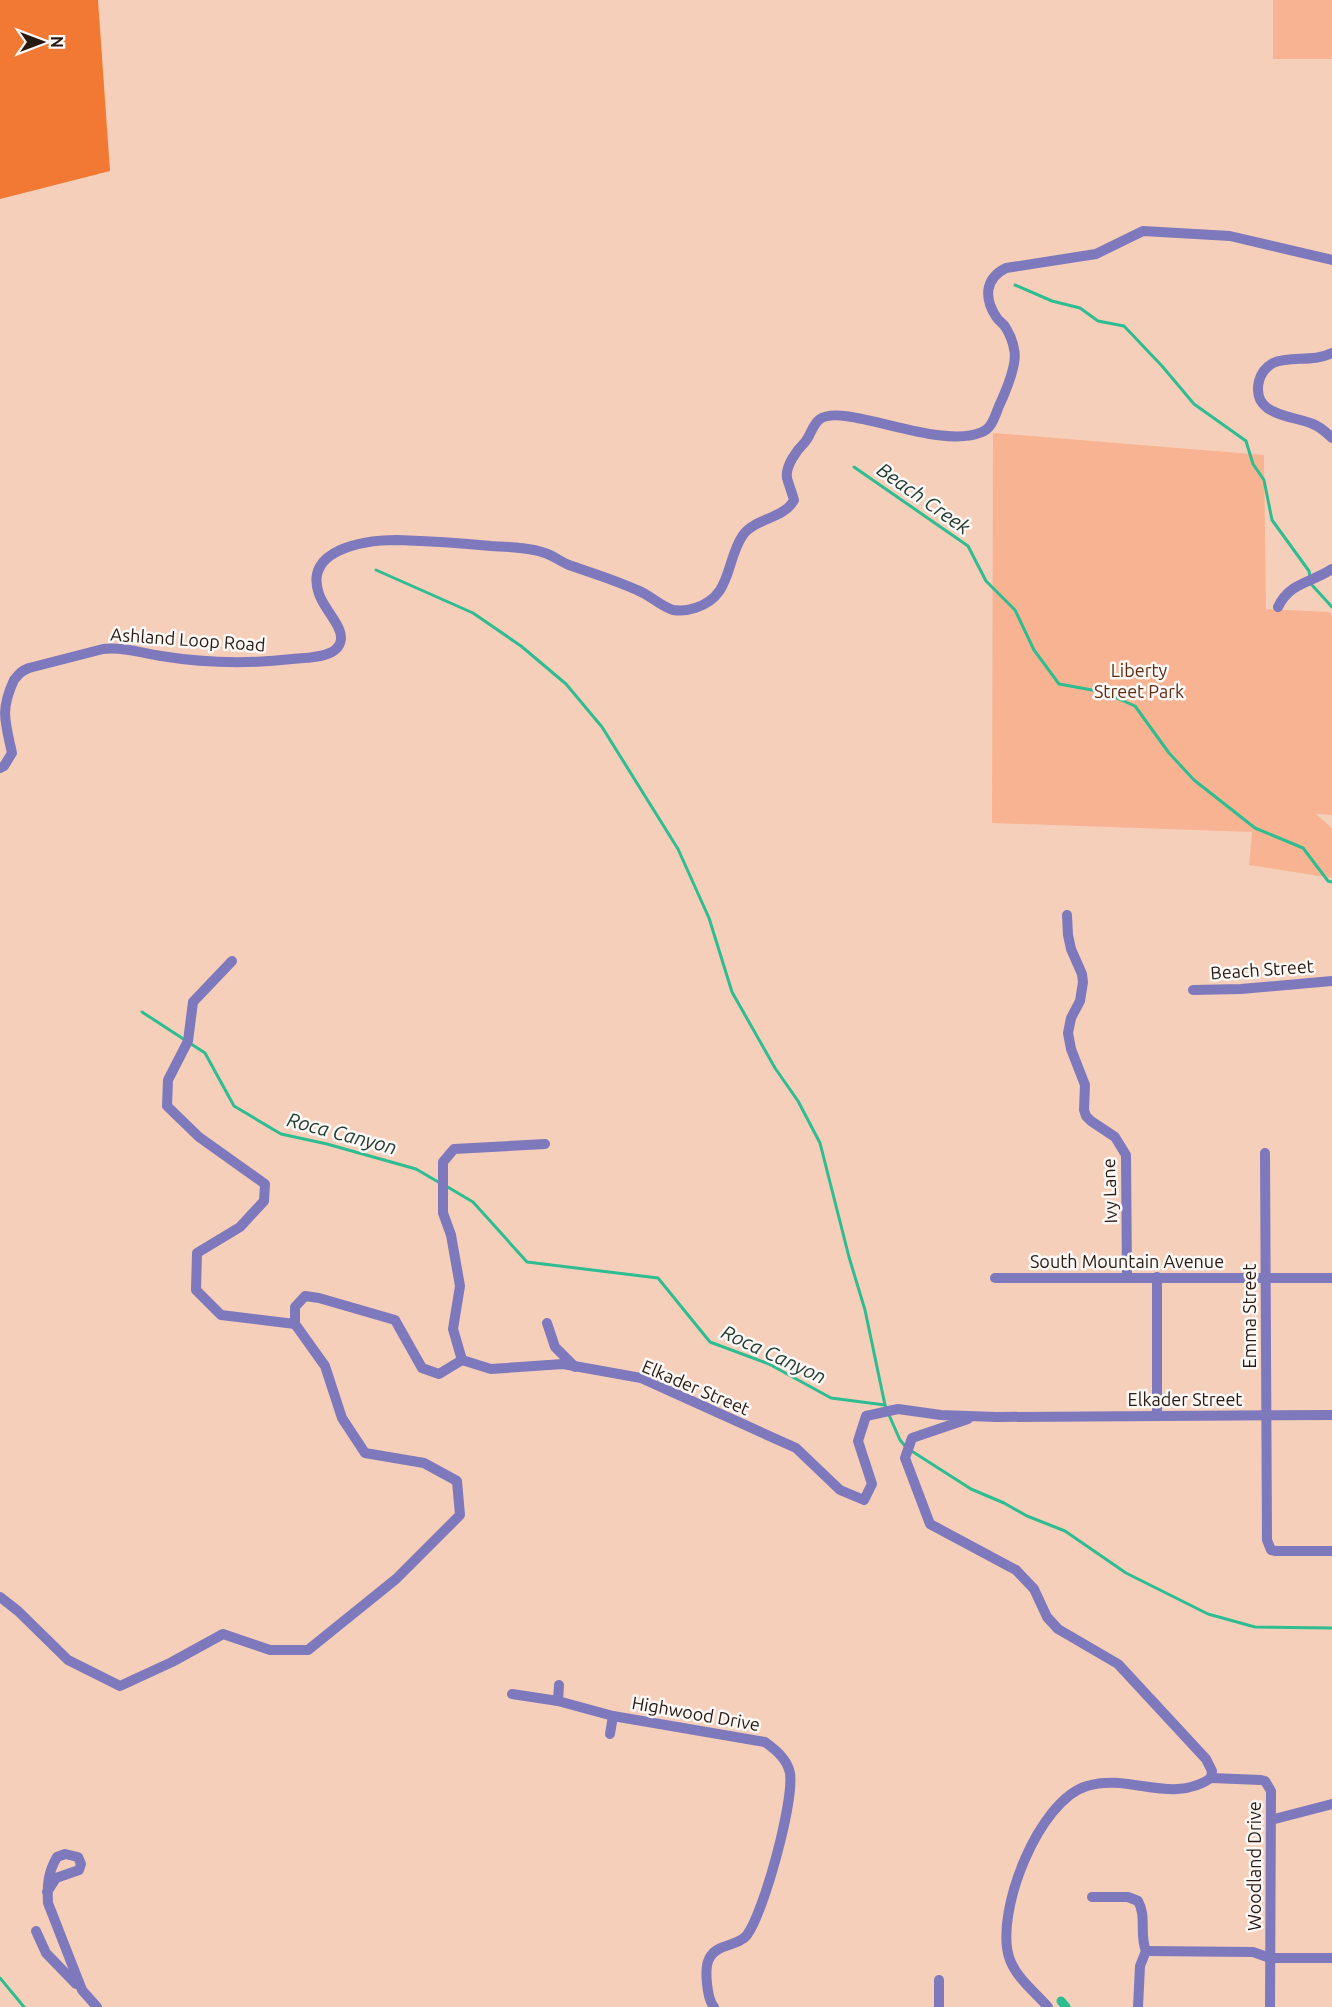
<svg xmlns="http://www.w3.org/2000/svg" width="1332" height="2007" font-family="Ubuntu,sans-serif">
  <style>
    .green { fill: #f8b492 }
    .forest { fill: #f17934 }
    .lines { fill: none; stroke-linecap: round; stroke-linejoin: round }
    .stream { stroke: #2ebd91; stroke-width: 3 }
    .canal { stroke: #2ebd91; stroke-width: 9 }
    .minor { stroke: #7e78bc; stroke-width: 10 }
    .labels { text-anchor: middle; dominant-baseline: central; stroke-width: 5; stroke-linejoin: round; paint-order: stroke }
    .street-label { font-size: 18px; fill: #281a13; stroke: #fcf8f6 }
    .park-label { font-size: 18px; fill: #5d2e13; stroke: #fcf8f6 }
    .water-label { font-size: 20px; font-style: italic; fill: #213d32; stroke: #fcf8f6 }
  </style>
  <rect width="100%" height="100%" fill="#f6cfbb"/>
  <g class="green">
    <rect x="1273" y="0" width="59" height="59"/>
    <polygon points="993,433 1264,455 1266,609 1330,612 1332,616 1332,815 1316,814 1332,828 1332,878 1249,865 1252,832 992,823"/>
  </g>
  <polygon class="forest" points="0,0 98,0 110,171 0,199"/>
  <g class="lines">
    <g class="stream">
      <polyline points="1015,285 1052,301 1080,308 1098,321 1124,326 1162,366 1194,404 1246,441 1253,464 1264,480 1272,520 1309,571 1310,577"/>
      <polyline points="854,467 968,546 986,581 1015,610 1034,650 1059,684 1103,692 1135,706 1169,753 1194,780 1255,828 1303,848 1328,881 1332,882"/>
      <polyline points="376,570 473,613 521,646 566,684 602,727 678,849 709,918 732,992 775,1068 798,1101 820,1143 849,1257 865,1310 885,1405"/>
      <polyline points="1311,584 1332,607"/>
      <polyline points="142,1012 205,1053 234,1106 281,1134 327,1144 416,1169 440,1183"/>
      <polyline points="446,1186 473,1202 527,1262 658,1278 710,1342 769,1364 831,1398 885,1405 886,1409"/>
      <polyline points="889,1415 900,1440 905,1446"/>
      <polyline points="910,1450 971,1489 1004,1503 1027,1516 1065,1531 1126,1573 1208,1614 1255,1627 1332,1628"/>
      <polyline points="0,1978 24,2007"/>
    </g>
    <polyline class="canal" points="1061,2001 1066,2007"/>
    <g class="minor">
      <path d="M1332,353C1312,363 1291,355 1273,363C1266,367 1261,373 1259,381C1251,416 1291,415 1313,424C1320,427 1327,433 1332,438"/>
      <path d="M1278,607C1290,582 1311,583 1332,569"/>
      <path d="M0,768L4,766L12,753C5,721 0,710 14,680C19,674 21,671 29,668L103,649C124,647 142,653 161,656C204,663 249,664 292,659C305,658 320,658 332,652C341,647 343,638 339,629C334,617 323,606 319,594C303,549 365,540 397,540C428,541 460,543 491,546C508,547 529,547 545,553C554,556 561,562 569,565C592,573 615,580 637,590C650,595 660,606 673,610C680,611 689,610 695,608C733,596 725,561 743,535C755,518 784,519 794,500C792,493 789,485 787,478C785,466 797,450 805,442C811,435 812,425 820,419C844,402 939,451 982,432C992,428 995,416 999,406C1005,393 1018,363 1014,349C1013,343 1009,333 1006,328C1004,324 999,321 997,318C984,299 984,279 1006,268L1096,254L1143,231L1230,236L1332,260"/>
      <polyline points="1067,915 1068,935 1071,949 1082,974 1083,982 1080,1001 1071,1018 1068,1033 1071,1049 1085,1085 1084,1110 1086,1116 1091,1121 1115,1137 1126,1155 1127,1277"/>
      <polyline points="232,961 193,1002 188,1041 168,1080 167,1106 199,1137 265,1184 264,1201 240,1227 197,1253 196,1290 221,1315 295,1324"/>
      <polyline points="1193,990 1241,989 1332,981"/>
      <polyline points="1265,1153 1267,1540 1271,1550 1276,1551 1332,1551"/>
      <polyline points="1157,1277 1157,1415"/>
      <polyline points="995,1278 1332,1278"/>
      <polyline points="547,1323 555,1347 575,1367"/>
      <polyline points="462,1360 491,1369 563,1364 641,1378 796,1448 840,1490 864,1500 872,1484 858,1441 866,1416 898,1409 941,1415 996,1417 1332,1415"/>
      <polyline points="462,1360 453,1329 460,1286 451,1235 443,1213 443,1162 454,1149 545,1144"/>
      <path d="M968,1419L912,1438L905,1458L930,1524L1016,1570L1034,1589L1047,1617L1058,1629L1118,1664L1206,1759L1212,1771L1211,1778C1172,1805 1129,1773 1087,1786C1039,1800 995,1911 1009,1957C1015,1977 1035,1992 1048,2007"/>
      <polyline points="0,1597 18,1611 68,1660 120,1686 172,1662 223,1634 270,1650 308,1650 396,1579 460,1515 457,1481 424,1463 365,1453 342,1418 325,1366 295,1324 295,1307 305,1296 319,1298 395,1320 422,1368 439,1374 462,1360"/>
      <path d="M512,1694L558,1701L613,1716L765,1742C776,1750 787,1759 790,1773C794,1802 764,1912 747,1935C738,1947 716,1943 709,1959C704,1969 707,1999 714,2007"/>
      <polyline points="558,1701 559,1685"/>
      <polyline points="610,1734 613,1716"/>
      <polyline points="1211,1778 1261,1780 1265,1781 1271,1791 1270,2007"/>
      <polyline points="1271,1820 1332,1804"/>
      <path d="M47,1892L56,1878L79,1870L81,1864L78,1857L65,1854L57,1857C48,1872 47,1885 48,1903L82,1990L97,2007"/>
      <path d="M1092,1897H1128L1138,1901C1147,1916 1139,1935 1146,1951"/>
      <polyline points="36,1931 46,1953 76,1984"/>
      <polyline points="1146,1951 1253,1952 1270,1958 1332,1958"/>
      <polyline points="939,2007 939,1980"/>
      <polyline points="1138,2007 1140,1966 1146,1951"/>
    </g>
  </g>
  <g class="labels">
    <g class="street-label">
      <text transform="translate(188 639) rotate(4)">Ashland Loop Road</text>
      <text transform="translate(1262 969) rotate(-4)">Beach Street</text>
      <text transform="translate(1109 1191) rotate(-92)">Ivy Lane</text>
      <text x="1127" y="1261">South Mountain Avenue</text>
      <text transform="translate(1249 1316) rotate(-90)">Emma Street</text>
      <text transform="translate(696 1387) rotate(23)">Elkader Street</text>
      <text x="1185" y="1399">Elkader Street</text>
      <text transform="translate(696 1713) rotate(10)">Highwood Drive</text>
      <text transform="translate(1254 1866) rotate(-90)">Woodland Drive</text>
    </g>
    <g class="park-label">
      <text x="1139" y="670">Liberty<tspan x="1139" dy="21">Street Park</tspan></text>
    </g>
    <g class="water-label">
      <text transform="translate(924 498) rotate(35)">Beach Creek</text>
      <text transform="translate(342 1133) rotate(15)">Roca Canyon</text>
      <text transform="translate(774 1354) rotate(25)">Roca Canyon</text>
    </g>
  </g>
  <g transform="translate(42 42) rotate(90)" stroke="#fcf8f6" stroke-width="4.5" paint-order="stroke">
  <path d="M0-4.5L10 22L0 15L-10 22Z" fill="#281a13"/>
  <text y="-9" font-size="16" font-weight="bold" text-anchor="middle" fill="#281a13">N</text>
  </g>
</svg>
